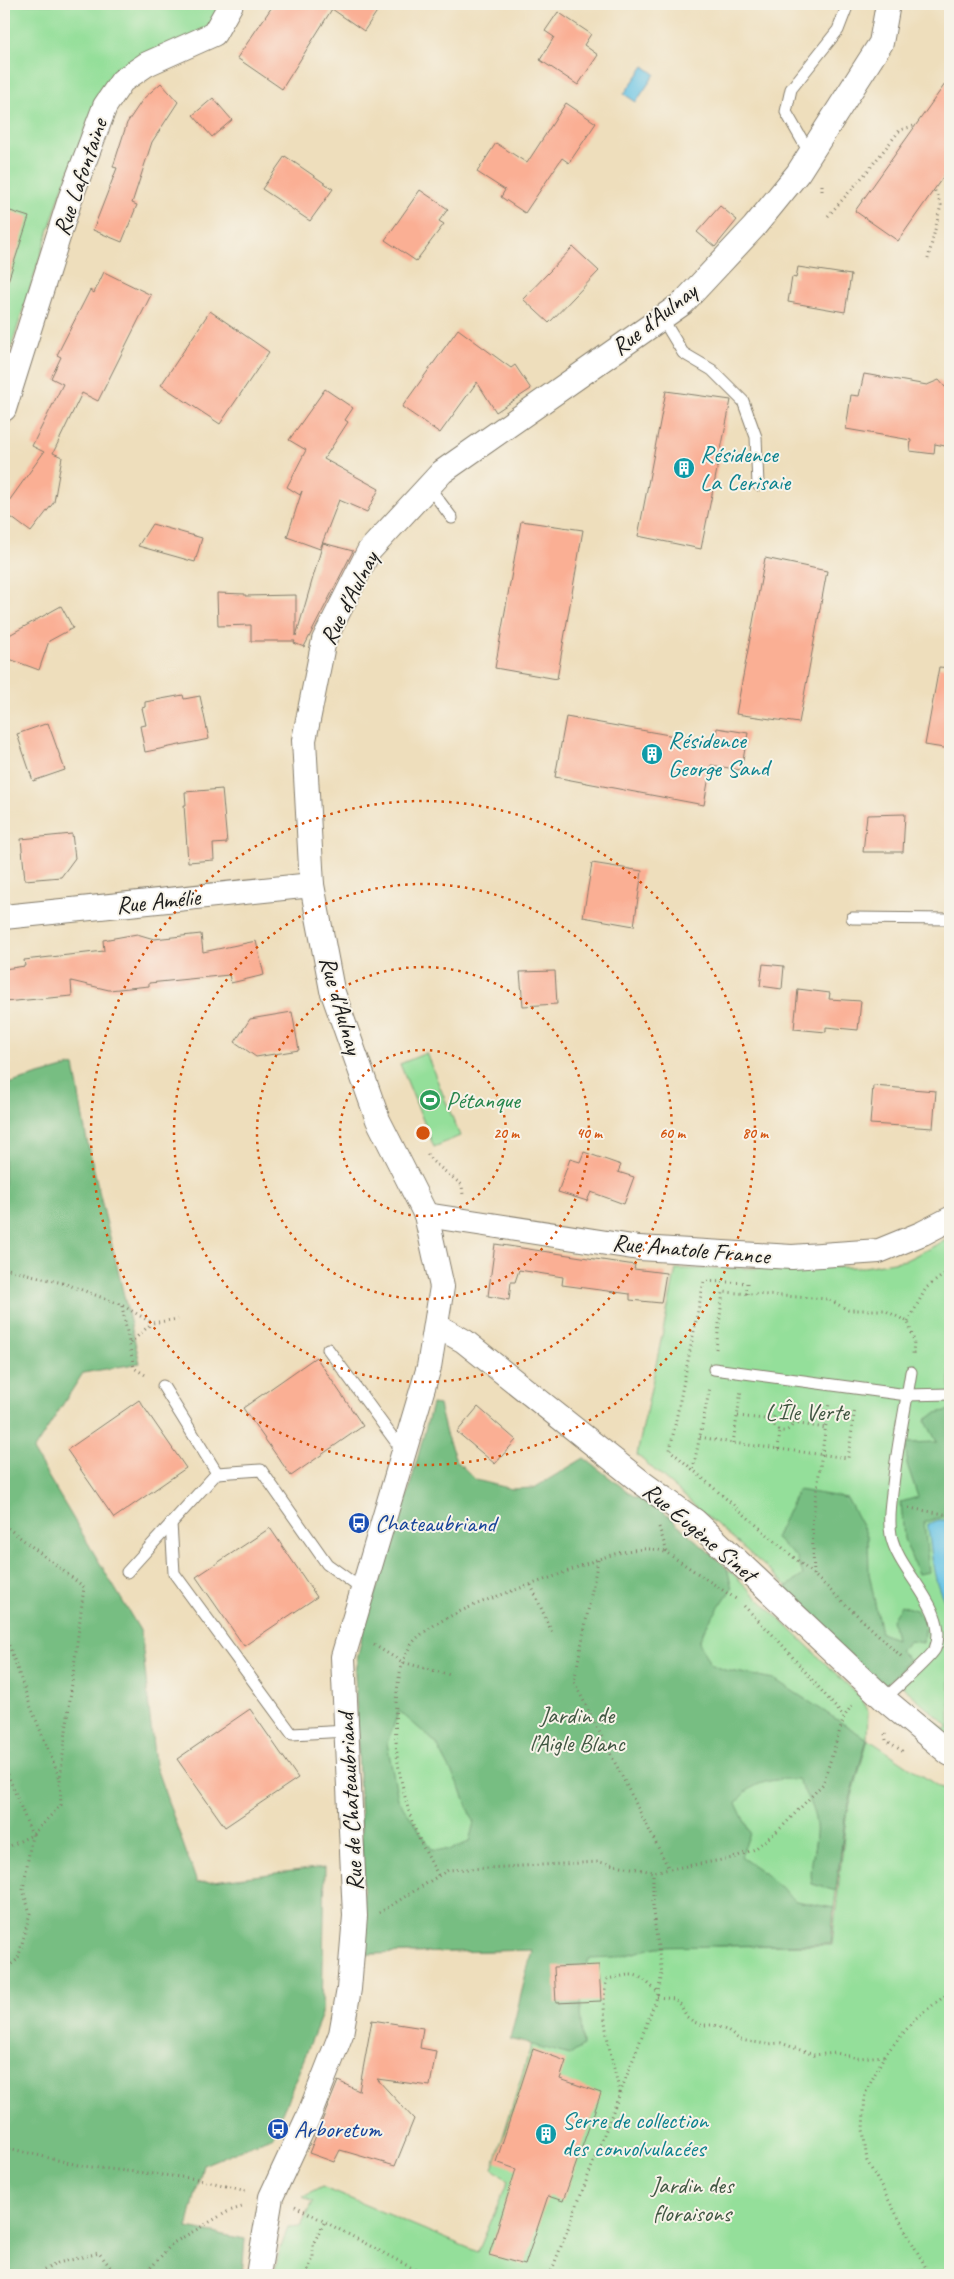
<svg xmlns="http://www.w3.org/2000/svg" width="954" height="2279" font-family="Caveat,sans-serif">
  <style>
    .green { fill: #94df9a; stroke: #587e5b }
    .forest { fill: #77be82; stroke: #4a6d4f; fill-rule: evenodd }
    .water { fill: #66c3e4; stroke: #417080 }
    .building { fill: #faaf94 }
    .lines { fill: none; stroke-linecap: round; stroke-linejoin: round }
    .lane-casing { stroke: #857d6c; stroke-width: 13 }
    .street-casing { stroke: #857d6c; stroke-width: 26 }
    .path { stroke: #857d6c; stroke-width: 3; stroke-dasharray: 1 4; stroke-linecap: butt }
    .lane { stroke: #fff; stroke-width: 11 }
    .street { stroke: #fff; stroke-width: 24 }
    .ring { fill: none; stroke: #d4530e; stroke-width: 2.5; stroke-dasharray: 2.5 5 }
    .labels { text-anchor: middle; dominant-baseline: central; stroke-width: 4; stroke-linejoin: round; paint-order: stroke }
    .street-label { font-size: 24px; fill: #1c1c1c; stroke: #f7f3e8 }
    .culture-label { font-size: 24px; fill: #0d838f; stroke: #f7f3e8; text-anchor: start }
    .leisure-label { font-size: 24px; fill: #27864d; stroke: #f7f3e8; text-anchor: start }
    .park-label { font-size: 24px; fill: #405642; stroke: #f7f3e8 }
    .transit-label { font-size: 24px; fill: #164399; stroke: #f7f3e8; text-anchor: start }
    .centre { fill: #d4530e; stroke: #f7f3e8; stroke-width: 2.5 }
    .ring-label { font-size: 15px; text-anchor: middle; font-weight: bold; fill: #d4530e; stroke: #f7f3e8; stroke-width: 4; stroke-linejoin: round; paint-order: stroke }
  </style>
  <rect width="100%" height="100%" fill="#f7f3e8"/>
  <filter id="ink" filterUnits="userSpaceOnUse"><feTurbulence type="fractalNoise" baseFrequency=".02" numOctaves="2"/><feDisplacementMap in="SourceGraphic" scale="10" xChannelSelector="R" yChannelSelector="G"/><feConvolveMatrix kernelMatrix="1 2 1 2 8 2 1 2 1" color-interpolation-filters="sRGB"/></filter>
  <filter id="wash" filterUnits="userSpaceOnUse"><feTurbulence type="fractalNoise" baseFrequency=".0096" numOctaves="4" result="noise"/><feDisplacementMap in="SourceGraphic" scale="20" xChannelSelector="R" yChannelSelector="G"/><feGaussianBlur stdDeviation="1.12" result="paint"/><feColorMatrix in="noise" values="0 0 0 0 0 0 0 0 0 0 0 0 0 0 0 0 0 1.4 0 .05"/><feComposite in="paint" operator="in"/></filter>
  <g filter="url(#wash)">
    <rect width="100%" height="100%" fill="#eedebc"/>
    <g class="green">
      <polygon points="4,4 224,4 208,29 108,81 99,94 62,189 4,369"/>
      <polygon points="426,1053 460,1136 434,1147 400,1064"/>
      <polygon points="950,1238 950,1746 923,1721 926,1712 945,1730 948,1726 637,1455 676,1269 864,1267 906,1260"/>
      <polygon points="651,1501 727,1568 859,1696 868,1712 867,1739 845,1818 834,1908 715,1946 832,1945 846,1818 868,1739 939,1787 950,1790 950,2275 272,2275 288,2227 301,2226 313,2202 303,2197 322,2187 478,2252 508,2181 493,2169 561,1949 366,1954 355,1670 373,1602"/>
    </g>
    <g class="forest">
      <polygon points="74,1065 86,1136 140,1363 83,1373 33,1451 141,1632 155,1765 197,1883 325,1867 322,2014 273,2136 203,2165 187,2228 245,2239 242,2275 4,2275 4,1085"/>
      <path d="M432,1404L439,1405L446,1434L456,1460L476,1480L512,1489L534,1488L584,1458L635,1497L651,1501L727,1568L732,1588L705,1628L699,1642L710,1664L725,1670L774,1679L867,1739L845,1818L836,1891L812,1884C809,1865 815,1852 816,1834C818,1815 806,1794 797,1779C772,1779 752,1781 736,1803L750,1833L741,1857L764,1873L796,1901L834,1908L831,1944L657,1947L615,1958L589,1959L582,1974L580,2012L583,2046L570,2055L510,2039L532,1950L366,1954L355,1670L363,1631L409,1490ZM399,1711L436,1743L462,1792L474,1822L469,1842L450,1850L432,1849L398,1799L387,1743Z"/>
      <polygon points="950,1410 950,1515 924,1522 929,1572 918,1574 904,1539 901,1502 918,1497 907,1464 906,1443 937,1442 925,1420 936,1413"/>
      <polygon points="798,1490 847,1498 868,1537 869,1573 881,1633 896,1639 892,1620 901,1605 915,1610 925,1622 923,1643 910,1641 899,1651 909,1659 882,1691 780,1592 803,1575 797,1558 775,1538"/>
    </g>
    <g class="water">
      <polygon points="644,66 655,74 636,102 624,94"/>
      <path d="M939,1520H950V1550L948,1553L950,1610C930,1580 934,1558 927,1524Z"/>
    </g>
    <g id="blocks">
      <g class="building">
        <polygon points="274,4 382,4 364,31 332,9 282,89 237,58"/>
        <polygon points="558,12 591,34 584,45 598,55 578,85 540,60 554,37 545,31"/>
        <polygon points="950,77 950,167 898,241 855,211"/>
        <polygon points="161,83 178,102 152,142 132,203 137,205 122,242 93,230 117,168 113,167 127,123 143,99"/>
        <polygon points="213,98 232,120 212,137 193,115"/>
        <polygon points="566,103 596,123 569,163 562,158 525,213 501,197 505,190 477,172 496,143 527,163"/>
        <polygon points="285,156 333,189 310,221 262,189"/>
        <polygon points="420,190 448,209 439,221 444,224 416,261 385,240"/>
        <polygon points="720,206 737,220 715,247 697,232"/>
        <polygon points="4,209 29,217 8,281 4,281"/>
        <polygon points="573,247 599,271 549,323 523,299"/>
        <polygon points="798,267 851,275 845,312 788,302 792,277 796,278"/>
        <polygon points="104,272 151,295 98,401 82,393 53,453 62,457 54,502 31,532 4,512 4,508 44,452 32,446 63,384 51,378 61,357 57,355 90,290 94,293"/>
        <polygon points="210,311 269,352 220,424 161,385"/>
        <polygon points="458,329 511,368 515,365 531,389 496,412 477,382 440,433 402,407"/>
        <polygon points="864,374 927,385 939,380 945,387 950,388 950,447 935,444 934,454 910,451 911,440 846,429 851,395 859,396"/>
        <polygon points="325,389 353,408 345,420 348,422 324,459 379,489 367,512 339,500 320,549 287,537 302,491 300,495 287,487 306,450 289,440"/>
        <polygon points="666,391 731,400 701,549 638,536"/>
        <polygon points="521,521 583,530 557,679 495,668"/>
        <polygon points="152,524 202,538 195,562 138,546"/>
        <polygon points="323,543 353,551 304,647 294,643 295,641 251,641 251,625 218,626 217,593 245,594 245,596 296,595 296,636"/>
        <polygon points="765,558 827,571 799,723 736,714"/>
        <polygon points="61,606 73,628 49,641 39,670 4,657 4,638"/>
        <polygon points="939,667 950,668 950,749 925,745"/>
        <polygon points="183,695 184,699 200,696 209,739 145,752 140,726 146,725 142,708 145,707 145,702"/>
        <polygon points="566,717 715,743 717,728 748,733 741,770 711,765 704,805 555,777"/>
        <polygon points="48,723 65,770 33,781 17,734"/>
        <polygon points="222,789 227,843 213,844 214,860 188,862 184,805 186,805 185,792"/>
        <polygon points="905,814 903,852 863,852 867,815"/>
        <polygon points="72,834 75,858 61,877 25,880 21,839"/>
        <polygon points="592,863 642,871 634,926 583,917"/>
        <polygon points="137,934 154,939 201,934 203,952 256,941 264,975 231,983 229,975 149,983 149,986 109,990 71,981 72,996 4,1002 4,969 25,966 24,960 104,951 103,940"/>
        <polygon points="763,964 784,966 782,989 760,986"/>
        <polygon points="555,971 557,1004 523,1006 520,972"/>
        <polygon points="798,989 830,993 829,999 861,1001 858,1030 826,1027 826,1032 794,1029"/>
        <polygon points="292,1012 299,1050 256,1057 235,1042 250,1019"/>
        <polygon points="873,1086 936,1091 933,1128 870,1124"/>
        <polygon points="584,1152 621,1165 618,1172 634,1177 624,1204 591,1192 587,1201 558,1192 570,1159 580,1162"/>
        <polygon points="495,1244 635,1265 634,1269 666,1273 661,1303 630,1300 630,1294 562,1285 563,1277 519,1270 515,1282 511,1282 509,1300 488,1296"/>
        <polygon points="316,1357 363,1426 291,1476 243,1408"/>
        <polygon points="139,1400 186,1468 114,1518 67,1450"/>
        <polygon points="478,1407 516,1440 495,1464 457,1432"/>
        <polygon points="270,1528 317,1597 244,1646 196,1577"/>
        <polygon points="250,1709 298,1778 225,1827 177,1759"/>
        <polygon points="599,1965 601,2001 556,2003 554,1967"/>
        <polygon points="372,2020 423,2028 420,2048 436,2051 430,2086 377,2079 414,2119 395,2166 340,2150 334,2162 309,2153 338,2081 359,2091"/>
        <polygon points="533,2049 566,2061 560,2079 601,2093 563,2201 548,2196 525,2265 489,2255 516,2169 496,2162"/>
      </g>
    </g>
  </g>
  <g filter="url(#ink)">
    <use href="#blocks" fill-opacity="0" stroke="#857d6c" stroke-width="1"/>
    <g class="lines">
      <g class="lane-casing">
        <g id="lane">
          <polyline points="810,154 786,112 791,89 838,30 848,4"/>
          <polyline points="662,318 683,353 712,370 743,401 756,437 758,485"/>
          <polyline points="428,486 452,518"/>
          <polyline points="852,918 950,919"/>
          <polyline points="328,1349 404,1453"/>
          <polyline points="714,1369 907,1395 950,1394"/>
          <polyline points="163,1386 217,1473"/>
          <polyline points="171,1523 174,1573 292,1734 347,1731"/>
          <polyline points="127,1572 217,1473 261,1470 327,1564 363,1590"/>
          <path d="M884,1699C892,1692 933,1655 935,1649C951,1610 898,1573 891,1535C888,1519 891,1502 893,1485C897,1447 905,1410 911,1372"/>
        </g>
      </g>
      <g class="street-casing">
        <g id="street">
          <polyline points="4,409 70,199 105,106 122,81 147,64 214,34 231,4"/>
          <polyline points="4,917 312,885"/>
          <polyline points="426,1215 639,1248 792,1257 879,1251 923,1233 950,1219"/>
          <polyline points="437,1326 464,1341 641,1482 695,1521 884,1699 950,1754"/>
          <polyline points="258,2275 271,2197 310,2113 341,2034 349,1989 355,1916 343,1657 429,1367 442,1287 426,1215 378,1120 332,990 312,885 304,740 324,640 369,551 442,472 683,303 754,227 798,173 881,43 888,4"/>
        </g>
      </g>
      <g class="path">
        <polyline points="822,185 822,194"/>
        <polyline points="828,216 866,173 900,130 917,125"/>
        <polyline points="928,259 941,205 934,189"/>
        <polyline points="427,1154 432,1161 462,1185 463,1195"/>
        <polyline points="4,1268 66,1284 122,1305 152,1323 178,1319"/>
        <polyline points="747,1294 747,1283 704,1281 670,1450 814,1575 902,1657"/>
        <polyline points="122,1306 134,1368 147,1376"/>
        <polyline points="908,1322 926,1288 950,1270"/>
        <polyline points="130,1343 152,1323"/>
        <polyline points="716,1349 723,1292 828,1299 848,1310 884,1310 908,1322 914,1341 913,1354"/>
        <circle cx="783" cy="1421" r="10"/>
        <polyline points="784,1412 786,1397"/>
        <polyline points="738,1416 773,1420"/>
        <polyline points="793,1423 826,1428"/>
        <polyline points="700,1437 733,1443 848,1458 855,1408"/>
        <polyline points="733,1443 741,1391"/>
        <polyline points="778,1449 780,1431"/>
        <polyline points="693,1469 710,1387"/>
        <polyline points="909,1508 950,1515"/>
        <polyline points="4,1525 84,1587 60,1779 61,1805 32,1835 4,1849"/>
        <polyline points="659,1527 667,1552"/>
        <polyline points="598,1560 574,1682 669,1869"/>
        <polyline points="814,1575 812,1524 829,1403"/>
        <polyline points="531,1585 553,1635"/>
        <polyline points="744,1606 778,1640 844,1717"/>
        <polyline points="4,1631 30,1705 60,1779"/>
        <polyline points="374,1645 402,1662 450,1675"/>
        <polyline points="885,1734 886,1740 905,1753"/>
        <polyline points="4,1765 32,1835 23,1890 30,1913 18,1959 4,1970"/>
        <path d="M438,1875C429,1858 419,1841 413,1824C407,1808 398,1770 397,1754C394,1723 393,1660 417,1638C449,1609 517,1590 558,1575C586,1564 639,1539 667,1553L736,1599"/>
        <polyline points="379,1913 448,1870 599,1862 653,1872 733,1858 755,1849 782,1827 823,1784 844,1717 852,1705"/>
        <polyline points="657,1997 675,1999 680,2004 687,2017 694,2022 702,2025 714,2025 726,2030 740,2040 766,2044 781,2043 814,2055 836,2053 858,2058 884,2056"/>
        <path d="M620,2093C612,2059 598,2013 607,1979C638,1973 634,1971 658,1992"/>
        <polyline points="4,2147 82,2166 199,2179 246,2191"/>
        <polyline points="295,2206 425,2275"/>
        <polyline points="35,2275 58,2263 99,2253 115,2273 123,2275"/>
        <polyline points="144,2275 173,2243 229,2211 242,2207"/>
        <polyline points="306,2275 313,2258 313,2244 325,2221"/>
        <polyline points="324,2275 331,2271 339,2275"/>
        <polyline points="550,2275 657,1997 662,1974 653,1912 653,1872"/>
        <polyline points="930,2275 867,2161 863,2129 865,2094 884,2056 916,2018 950,1992"/>
      </g>
      <use href="#lane" class="lane"/>
      <use href="#street" class="street"/>
    </g>
  </g>
  <g class="ring">
    <circle cx="423" cy="1133" r="83"/>
    <circle cx="423" cy="1133" r="166"/>
    <circle cx="423" cy="1133" r="249"/>
    <circle cx="423" cy="1133" r="332"/>
  </g>
  <defs>
    <g id="building-disc" transform="scale(1.125)"><circle r="9.5" fill="#0f9aa8" stroke="#f7f3e8"/><path d="M-4-6H4V6H1V3H-1V6H-4ZM-2.5-4.3h1.7v1.8h-1.7ZM.8-4.3h1.7v1.8H.8ZM-2.5-1h1.7V.8h-1.7ZM.8-1h1.7V.8H.8Z" fill="#fff"/></g>
    <g id="stadium-disc" transform="scale(1.125)"><circle r="9.5" fill="#2e9e5b" stroke="#f7f3e8"/><path d="M0-5a6.5 5 0 1 0 0 10a6.5 5 0 1 0 0-10ZM-3.5-1.8h7v3.6h-7Z" fill="#fff"/></g>
    <g id="bus-disc" transform="scale(1.125)"><circle r="9.5" fill="#1a4fb4" stroke="#f7f3e8"/><path d="M-5-6H5V4H4V6H2V4H-2V6H-4V4H-5ZM-3.5-4V0h7V-4ZM-3.5 1.2v1.5H-2V1.2ZM2 1.2v1.5H3.5V1.2Z" fill="#fff"/></g>
  </defs>
  <g fill-rule="evenodd">
    <use href="#building-disc" x="684" y="468"/>
    <use href="#building-disc" x="652" y="754"/>
    <use href="#stadium-disc" x="430" y="1100"/>
    <use href="#bus-disc" x="359" y="1523"/>
    <use href="#bus-disc" x="278" y="2129"/>
    <use href="#building-disc" x="546" y="2134"/>
  </g>
  <g class="labels">
    <g class="street-label">
      <text transform="translate(80 177) rotate(-71)">Rue Lafontaine</text>
      <text transform="translate(654 319) rotate(-38)">Rue d'Aulnay</text>
      <text transform="translate(349 598) rotate(-63)">Rue d'Aulnay</text>
      <text transform="translate(158 901) rotate(-6)">Rue Amélie</text>
      <text transform="translate(341 1005) rotate(74)">Rue d'Aulnay</text>
      <text transform="translate(691 1249) rotate(5)">Rue Anatole France</text>
      <text transform="translate(700 1532) rotate(40)">Rue Eugène Sinet</text>
      <text transform="translate(350 1802) rotate(-93)">Rue de Chateaubriand</text>
    </g>
    <g class="culture-label">
      <text x="700" y="454">Résidence<tspan x="700" dy="28">La Cerisaie</tspan></text>
      <text x="668" y="740">Résidence<tspan x="668" dy="28">George Sand</tspan></text>
      <text x="562" y="2120">Serre de collection<tspan x="562" dy="28">des convolvulacées</tspan></text>
    </g>
    <g class="leisure-label">
      <text x="446" y="1100">Pétanque</text>
    </g>
    <g class="park-label">
      <text x="807" y="1412">L'Île Verte</text>
      <text x="577" y="1715">Jardin de<tspan x="577" dy="28">l’Aigle Blanc</tspan></text>
      <text x="692" y="2185">Jardin des<tspan x="692" dy="28">floraisons</tspan></text>
    </g>
    <g class="transit-label">
      <text x="375" y="1523">Chateaubriand</text>
      <text x="294" y="2129">Arboretum</text>
    </g>
  </g>
  <circle cx="423" cy="1133" r="8" class="centre"/>
  <g class="ring-label">
    <text x="506" y="1138">20 m</text>
    <text x="589" y="1138">40 m</text>
    <text x="672" y="1138">60 m</text>
    <text x="755" y="1138">80 m</text>
  </g>
  <rect width="954" height="2279" fill="none" stroke="#f7f3e8" stroke-width="20"/>
</svg>
